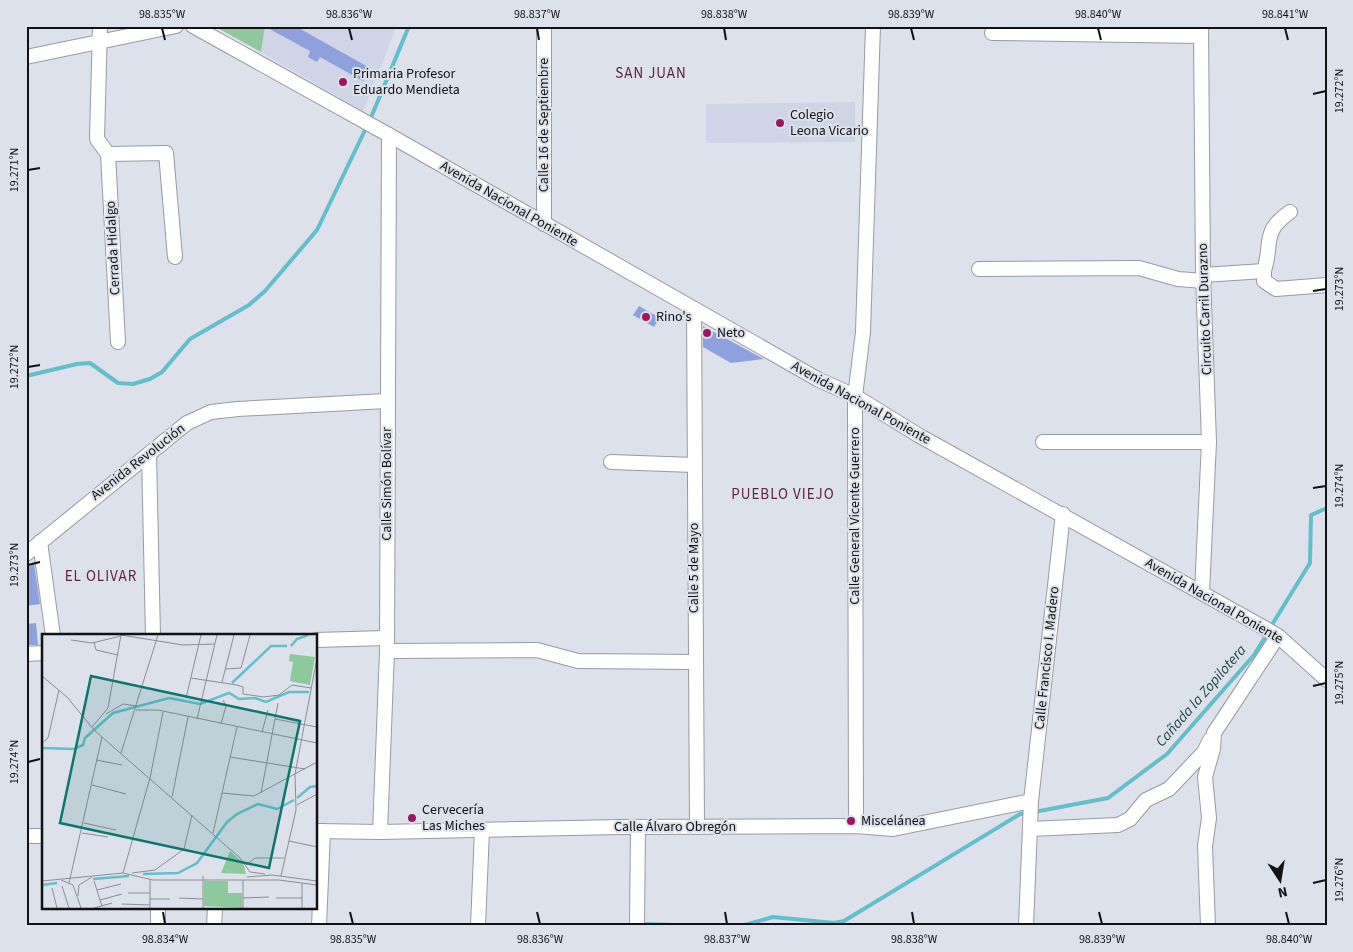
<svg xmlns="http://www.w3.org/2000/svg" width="1353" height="952" font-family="'Source Sans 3',sans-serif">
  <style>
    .built { fill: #cfd5e6 }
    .park { fill: #8dc99d }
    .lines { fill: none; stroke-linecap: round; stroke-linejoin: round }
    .stream { stroke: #62bfcb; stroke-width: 4 }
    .building { fill: #8fa1dd }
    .minor-casing { stroke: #989ba4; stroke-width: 16 }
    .minor { stroke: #fff; stroke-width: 14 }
    .ticks { fill: none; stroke: #111215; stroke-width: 2 }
    .poi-dot { fill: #9e1563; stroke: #dde1eb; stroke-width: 2 }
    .labels { text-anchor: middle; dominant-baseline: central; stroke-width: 4; stroke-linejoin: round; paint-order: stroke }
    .poi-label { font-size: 14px; fill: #111215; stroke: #dde1eb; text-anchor: start }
    .street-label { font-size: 14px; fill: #111215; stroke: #dde1eb }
    .neighbourhood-label { font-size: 15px; letter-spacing: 1px; fill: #612141; stroke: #dde1eb }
    .water-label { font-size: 15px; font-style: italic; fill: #1c474c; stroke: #dde1eb }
    .inset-river { fill: none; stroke: #62bfcb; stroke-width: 2.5 }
    .inset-road { fill: none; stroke: #8b8e95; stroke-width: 1 }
    .view { fill: #0f766e; fill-opacity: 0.15; stroke: #0f766e; stroke-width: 2.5 }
    .inset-edge { fill: none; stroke: #111215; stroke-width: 2.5 }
    .neatline { fill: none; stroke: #111215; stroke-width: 2 }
    .ticks-label { font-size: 12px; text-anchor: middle; fill: #111215 }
  </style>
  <rect width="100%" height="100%" fill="#dde1eb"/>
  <g class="built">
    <polygon points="265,26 397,26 363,111 261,52"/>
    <polygon points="855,102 855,142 706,143 706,104"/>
  </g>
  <polygon class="park" points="214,26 265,26 261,52"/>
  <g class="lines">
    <g class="stream">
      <polyline points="370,120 409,26"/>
      <polyline points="26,376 77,364 90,363 118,383 133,384 150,379 162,372 190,339 249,305 265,291 317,230 367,126"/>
      <polyline points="1270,628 1310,563 1311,515 1327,508"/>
      <polyline points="1034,812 1108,798 1167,754 1254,655 1267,634"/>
      <polyline points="641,924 706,926"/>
      <polyline points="741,926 773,917 834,923 844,921 1020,814 1027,813"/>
    </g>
  </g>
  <g class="building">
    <polygon points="264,26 295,26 370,68 363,81 320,57 317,62 308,57 310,51"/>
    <polygon points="639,306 660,318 654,327 633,315"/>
    <polygon points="703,326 762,358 764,359 731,363 703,347"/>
    <polygon points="34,563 40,604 26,606 26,569"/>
    <polygon points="36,623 38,645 26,645 26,624"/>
  </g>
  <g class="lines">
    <g class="minor-casing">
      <g id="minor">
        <polyline points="100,26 97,139 108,154 118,342"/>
        <polyline points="193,26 389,135 819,380 855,396 918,435 1261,626 1278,636 1327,680"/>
        <polyline points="1201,26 1203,275 1209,442 1202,592"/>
        <polyline points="992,33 1201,36"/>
        <polyline points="26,57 176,26"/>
        <polyline points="108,154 166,153 175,257"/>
        <polyline points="544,224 544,26"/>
        <polyline points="979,269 1139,268 1178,279 1204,281"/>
        <path d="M1264,271C1273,243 1261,232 1290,212"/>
        <polyline points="1203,275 1264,271 1264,281 1276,289 1327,285"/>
        <polyline points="694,309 697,827"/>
        <polyline points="1043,442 1209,442"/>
        <polyline points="149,454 153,636"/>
        <polyline points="611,462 694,465"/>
        <polyline points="40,542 53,636"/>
        <polyline points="26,554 187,423 211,412 238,409 386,401"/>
        <polyline points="316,640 386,638"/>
        <polyline points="387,651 537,650 578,661 695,662"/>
        <polyline points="26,654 44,653"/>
        <polyline points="856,826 855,396 863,332 873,26"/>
        <polyline points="1030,829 1118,825 1130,819 1146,800 1169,789 1204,752 1210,740"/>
        <polyline points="316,831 380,832 621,827 856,826 893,829 1031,801"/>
        <polyline points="380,832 387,651 389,135"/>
        <polyline points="26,836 44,836"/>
        <polyline points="158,908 158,926"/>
        <polyline points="214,926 215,908"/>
        <polyline points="319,926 323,831"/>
        <polyline points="478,926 482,830"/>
        <polyline points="637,926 638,827"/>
        <polyline points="1026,926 1031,801 1063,514"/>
        <polyline points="1208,926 1205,846 1209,818 1205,777 1213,749 1214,733 1278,636"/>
      </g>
    </g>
    <use href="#minor" class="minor"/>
  </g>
  <path class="ticks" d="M162,28L165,40M349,28L352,40M537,28L539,40M724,28L726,40M911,28L914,40M1098,28L1101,40M1285,28L1288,40M1313,94L1326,91M28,170L40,168M1313,291L1326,289M28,367L40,365M1313,488L1326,486M28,565L40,562M1313,686L1326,683M28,762L40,759M1313,883L1326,880M163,912L165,924M350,912L353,924M537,912L540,924M725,912L727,924M912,912L914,924M1099,912L1102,924M1286,912L1289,924"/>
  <g class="poi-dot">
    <circle cx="343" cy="82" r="5"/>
    <circle cx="780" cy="123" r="5"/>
    <circle cx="646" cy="317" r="5"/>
    <circle cx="707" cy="333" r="5"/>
    <circle cx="412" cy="818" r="5"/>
    <circle cx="851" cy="821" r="5"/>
  </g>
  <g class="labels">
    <g class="poi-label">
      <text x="353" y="74">Primaria Profesor<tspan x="353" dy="16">Eduardo Mendieta</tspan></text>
      <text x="790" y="115">Colegio<tspan x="790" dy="16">Leona Vicario</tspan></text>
      <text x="656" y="317">Rino's</text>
      <text x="717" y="333">Neto</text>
      <text x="422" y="810">Cervecería<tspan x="422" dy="16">Las Miches</tspan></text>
      <text x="861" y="821">Miscelánea</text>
    </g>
    <g class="street-label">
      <text transform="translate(544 125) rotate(-90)">Calle 16 de Septiembre</text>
      <text transform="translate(509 204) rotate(30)">Avenida Nacional Poniente</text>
      <text transform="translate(113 248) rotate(-93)">Cerrada Hidalgo</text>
      <text transform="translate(1205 309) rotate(-92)">Circuito Carril Durazno</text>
      <text transform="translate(861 403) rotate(29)">Avenida Nacional Poniente</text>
      <text transform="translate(138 462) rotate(-38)">Avenida Revolución</text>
      <text transform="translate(387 484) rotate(-90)">Calle Simón Bolívar</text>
      <text transform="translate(855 516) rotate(-90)">Calle General Vicente Guerrero</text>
      <text transform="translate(694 568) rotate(-90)">Calle 5 de Mayo</text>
      <text transform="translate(1214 601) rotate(30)">Avenida Nacional Poniente</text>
      <text transform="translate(1047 658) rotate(-84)">Calle Francisco I. Madero</text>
      <text x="675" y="827">Calle Álvaro Obregón</text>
    </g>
    <g class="neighbourhood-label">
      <text x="651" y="73">SAN JUAN</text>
      <text x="783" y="494">PUEBLO VIEJO</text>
      <text x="101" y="576">EL OLIVAR</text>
    </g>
    <g class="water-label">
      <text transform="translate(1201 696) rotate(-49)">Cañada la Zopilotera</text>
    </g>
  </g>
  <g transform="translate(42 634)">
    <rect width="275" height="275" fill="#dde1eb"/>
    <path d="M248,20L273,23L268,51L248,47L251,28L247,27ZM188,217L201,229L204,240L179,239ZM162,247H186V259H200V274L162,272Z" fill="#8dc99d"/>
    <path class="inset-river" d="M249,12L255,5L266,1M190,49L229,12H245M0,114L32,115L41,111L43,104L71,79L127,64L158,70L187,59L197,65L213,64L224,68L247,58H267M255,164L268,153L275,152M101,240L136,239L155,229L185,188L195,180L216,170L235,175L252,166M51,245L87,242M0,251L15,249"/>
    <path class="inset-road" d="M79,1L141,11L173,10M29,6L50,9L79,2M52,8L54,16L76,21M184,35L199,34L208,1M0,42L25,63L52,96L198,224L208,238L223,240M149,44L195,51L201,53V60L222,63L237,61L250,51L269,54M180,48L192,1M144,64L159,1M94,76H116L275,109M64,80L81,70L95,72M155,85L175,1M233,85L275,93M179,90L184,72L181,66M50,93L66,74L79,1M220,98L226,76M0,109L6,104L17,56M79,119L116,1M188,123L263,135M54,126L80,131M50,151L84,160M180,159L212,162L275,128M219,159L236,69M130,163L146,83M255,171L275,160M42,189L74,196M40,199L66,203M171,199L195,93M247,207L275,213M204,231L213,224H242M81,239L108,144L121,78M90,239L113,236L142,215L150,181M161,242V274M239,242L254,176L253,140L275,24M205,243L230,241L275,247M108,245V274M19,246L31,251L39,274M201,246V274M0,247L81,239L111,246H237L275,251M52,247L60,272M27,249L60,103M260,249V274M20,252L27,274M10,254L15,274M55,256L79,250M86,259H108M36,262L37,251L50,243M137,264L161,265M201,264L227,263M234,264H260M108,265H128M58,266L80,260M80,270L108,271M52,274L70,269"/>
    <path class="view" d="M49,42L258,87L227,234L18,189Z"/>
    <rect width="275" height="275" class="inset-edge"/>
  </g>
  <rect width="1353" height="952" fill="none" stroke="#dde1eb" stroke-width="55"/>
  <g transform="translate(1280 880) rotate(168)" stroke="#dde1eb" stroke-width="4" paint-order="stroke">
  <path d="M0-4L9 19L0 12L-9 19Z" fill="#111215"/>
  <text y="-8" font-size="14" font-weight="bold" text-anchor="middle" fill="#111215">N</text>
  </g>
  <rect x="28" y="28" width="1298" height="896" class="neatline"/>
  <g class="ticks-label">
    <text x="162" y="18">98.835°W</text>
    <text x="349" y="18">98.836°W</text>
    <text x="537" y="18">98.837°W</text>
    <text x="724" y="18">98.838°W</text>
    <text x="911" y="18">98.839°W</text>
    <text x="1098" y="18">98.840°W</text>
    <text x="1285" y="18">98.841°W</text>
    <text transform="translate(1339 91) rotate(-90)" y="4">19.272°N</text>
    <text transform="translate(14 170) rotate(-90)" y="4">19.271°N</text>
    <text transform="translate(1339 289) rotate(-90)" y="4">19.273°N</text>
    <text transform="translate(14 367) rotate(-90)" y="4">19.272°N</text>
    <text transform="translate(1339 486) rotate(-90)" y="4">19.274°N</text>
    <text transform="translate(14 565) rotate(-90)" y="4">19.273°N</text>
    <text transform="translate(1339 683) rotate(-90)" y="4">19.275°N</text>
    <text transform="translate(14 762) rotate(-90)" y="4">19.274°N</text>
    <text transform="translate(1339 880) rotate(-90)" y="4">19.276°N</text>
    <text x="165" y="943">98.834°W</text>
    <text x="353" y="943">98.835°W</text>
    <text x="540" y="943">98.836°W</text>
    <text x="727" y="943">98.837°W</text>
    <text x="914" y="943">98.838°W</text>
    <text x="1102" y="943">98.839°W</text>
    <text x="1289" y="943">98.840°W</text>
  </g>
</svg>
